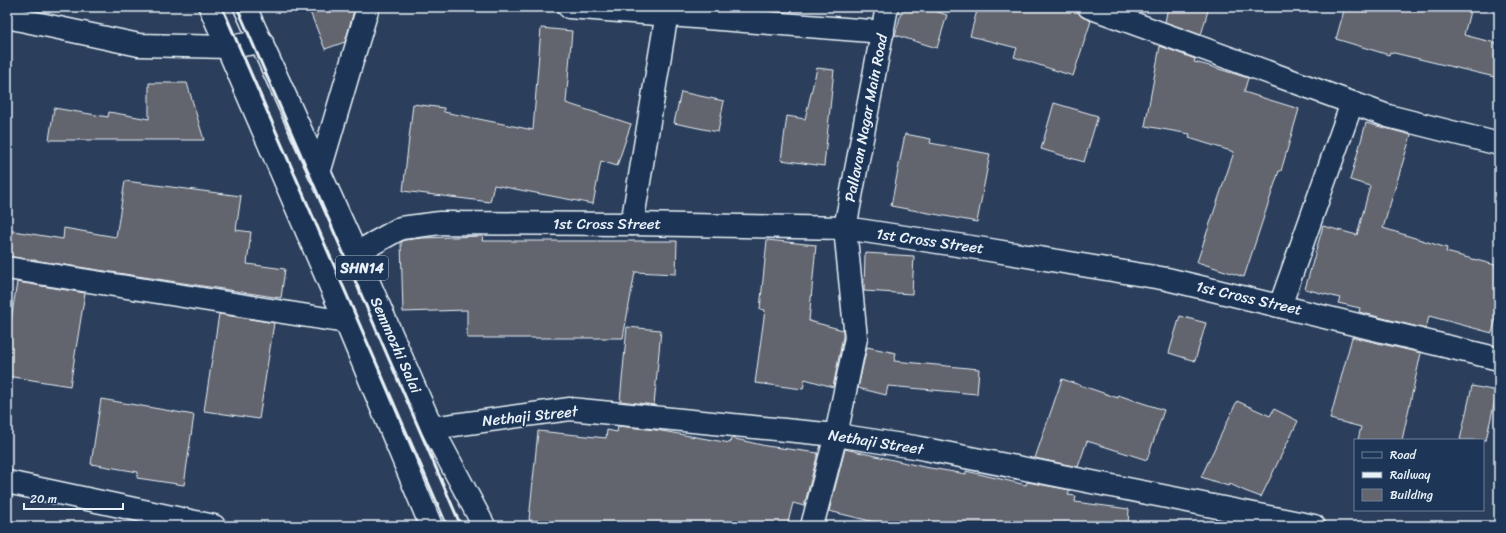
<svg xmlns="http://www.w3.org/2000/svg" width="1506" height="533" font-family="Sriracha,sans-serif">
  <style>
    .building { fill: #64656e; stroke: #e8f1f8 }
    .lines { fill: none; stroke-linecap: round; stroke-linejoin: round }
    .minor-casing { stroke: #e8f1f8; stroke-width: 25 }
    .major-casing { stroke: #e8f1f8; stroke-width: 25 }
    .minor { stroke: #1d3557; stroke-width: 22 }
    .major { stroke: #1d3557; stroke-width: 22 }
    .rail { stroke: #e8f1f8; stroke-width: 3 }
    .labels { text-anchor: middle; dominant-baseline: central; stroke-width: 3.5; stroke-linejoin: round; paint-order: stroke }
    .shield { fill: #1d3557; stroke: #abb9c8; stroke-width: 1 }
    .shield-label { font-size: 14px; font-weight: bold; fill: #e8f1f8 }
    .street-label { font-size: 15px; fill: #e8f1f8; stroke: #1d3557 }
  </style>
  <rect width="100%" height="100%" fill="#2b3f5c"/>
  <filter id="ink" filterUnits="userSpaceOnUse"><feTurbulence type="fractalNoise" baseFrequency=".025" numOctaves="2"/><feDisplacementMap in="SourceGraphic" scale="8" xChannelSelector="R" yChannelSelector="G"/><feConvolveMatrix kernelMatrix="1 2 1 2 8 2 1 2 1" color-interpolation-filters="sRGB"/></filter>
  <g filter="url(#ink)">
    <g class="building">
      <polygon points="308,7 355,7 345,42 325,49"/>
      <polygon points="903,7 923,7 947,15 937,48 895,35"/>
      <polygon points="978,7 1077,7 1080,15 1091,21 1073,76 1014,57 1017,48 970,36"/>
      <polygon points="1168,7 1209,7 1201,35 1165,22"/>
      <polygon points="1345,7 1471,7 1464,35 1499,44 1499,78 1390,52 1389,55 1336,39"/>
      <polygon points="541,28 572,31 566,103 631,124 617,166 601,161 593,204 494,185 490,202 403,191 413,104 444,108 444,112 533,130"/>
      <polygon points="1160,46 1195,59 1194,62 1206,65 1248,78 1244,92 1299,109 1281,171 1279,171 1244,277 1197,262 1234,152 1189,138 1190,134 1145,126"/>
      <polygon points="817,68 834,70 824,166 781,160 787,116 805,119"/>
      <polygon points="149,83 187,83 204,140 49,140 54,108 108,117 109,112 149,119"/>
      <polygon points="681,92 724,101 718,132 674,123"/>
      <polygon points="1054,103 1098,116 1084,162 1041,149"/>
      <polygon points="1366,123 1411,135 1383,228 1447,248 1446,252 1499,266 1499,308 1492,333 1429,316 1426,329 1359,312 1360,308 1338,303 1340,298 1305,289 1323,226 1357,235 1370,186 1350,180"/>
      <polygon points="905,134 931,139 930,143 990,154 977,222 891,206"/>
      <polygon points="125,181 241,196 236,230 251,232 247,264 285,269 281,298 7,256 7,230 63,239 64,228 116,237"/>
      <polygon points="483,236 482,241 677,241 676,274 635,272 623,338 467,338 467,310 403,312 401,242 405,240 422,238"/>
      <polygon points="767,240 816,245 809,321 843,330 843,337 833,387 805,379 803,389 755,383 765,310 760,309"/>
      <polygon points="865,253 914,256 912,294 864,291"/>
      <polygon points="17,282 85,293 70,386 7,376 7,346"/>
      <polygon points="219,314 274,323 259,419 204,411"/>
      <polygon points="1180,316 1206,323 1195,361 1169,353"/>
      <polygon points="627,327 661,330 654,405 620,401"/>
      <polygon points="1352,337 1421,353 1402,440 1358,440 1361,427 1330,419"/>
      <polygon points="867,347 896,353 894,361 979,369 977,394 888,386 886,395 858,388"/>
      <polygon points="1062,379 1118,398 1118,395 1164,410 1147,460 1087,441 1078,467 1035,458"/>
      <polygon points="1472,386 1497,391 1486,440 1460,440"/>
      <polygon points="101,399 194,415 184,485 137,478 138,472 91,464"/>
      <polygon points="1237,401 1270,416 1274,409 1298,421 1261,497 1245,491 1230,484 1228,486 1201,477"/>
      <polygon points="618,426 656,430 730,443 731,438 766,446 818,453 804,506 793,503 787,526 592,526 529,520 538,431 606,438 607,430 617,432"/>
      <polygon points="845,449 924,467 966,474 966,471 1026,485 1027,482 1070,490 1068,495 1076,496 1075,502 1129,509 1128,526 891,526 829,511"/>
    </g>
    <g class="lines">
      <g class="minor-casing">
        <g id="minor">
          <polyline points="569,7 883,32"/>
          <polyline points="1089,7 1388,116 1499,144"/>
          <polyline points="7,17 139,45 228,47 262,42"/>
          <polyline points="319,173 368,7"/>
          <polyline points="632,224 668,7"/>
          <polyline points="356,253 401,228 440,223 632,224 845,228 984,249 1167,279 1499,359"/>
          <polyline points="7,268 346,322"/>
          <polyline points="1280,306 1352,103"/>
          <polyline points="432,428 570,409 836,435 915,447 1314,526"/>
          <polyline points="7,482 214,526"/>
          <polyline points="812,526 836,435 856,338 845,228 887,7"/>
        </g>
      </g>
      <g class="major-casing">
        <g id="major">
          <polyline points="210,7 346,322 431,526"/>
          <polyline points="245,7 356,253 432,428 484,526"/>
        </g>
      </g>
      <use href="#minor" class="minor"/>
      <use href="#major" class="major"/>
      <g class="rail">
        <polyline points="222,7 447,526"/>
        <polyline points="237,7 461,526"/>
      </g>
    </g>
  </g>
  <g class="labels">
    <rect class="shield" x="336" y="256" width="52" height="24" rx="3"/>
    <g class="shield-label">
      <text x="362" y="268">SHN14</text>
    </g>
    <g class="street-label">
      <text transform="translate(866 118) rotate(-79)">Pallavan Nagar Main Road</text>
      <text x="607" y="224">1st Cross Street</text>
      <text transform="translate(930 241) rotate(8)">1st Cross Street</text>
      <text transform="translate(1249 298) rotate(13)">1st Cross Street</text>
      <text transform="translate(396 345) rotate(66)">Semmozhi Salai</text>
      <text transform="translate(530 416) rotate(-6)">Nethaji Street</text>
      <text transform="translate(876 442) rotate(9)">Nethaji Street</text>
    </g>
  </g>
  <rect width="1506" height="533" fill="none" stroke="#1d3557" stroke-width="24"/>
  <rect x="12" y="12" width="1482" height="509" fill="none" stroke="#e8f1f8" stroke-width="1.5" filter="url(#ink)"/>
  <rect x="1354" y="439" width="130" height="72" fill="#1d3557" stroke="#6e8097"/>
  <rect x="1362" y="452" width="20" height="6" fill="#1d3557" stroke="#6e8097"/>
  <text x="1390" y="459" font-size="12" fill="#e8f1f8">Road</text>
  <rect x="1362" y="472" width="20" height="6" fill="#e8f1f8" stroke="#6e8097"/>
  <text x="1390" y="479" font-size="12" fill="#e8f1f8">Railway</text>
  <rect x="1362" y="489" width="20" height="12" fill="#64656e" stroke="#6e8097"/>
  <text x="1390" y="499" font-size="12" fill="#e8f1f8">Building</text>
  <path d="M24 503v6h99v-6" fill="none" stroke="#e8f1f8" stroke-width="2"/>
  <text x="30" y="503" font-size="12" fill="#e8f1f8" stroke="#1d3557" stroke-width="3" paint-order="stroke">20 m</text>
</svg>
